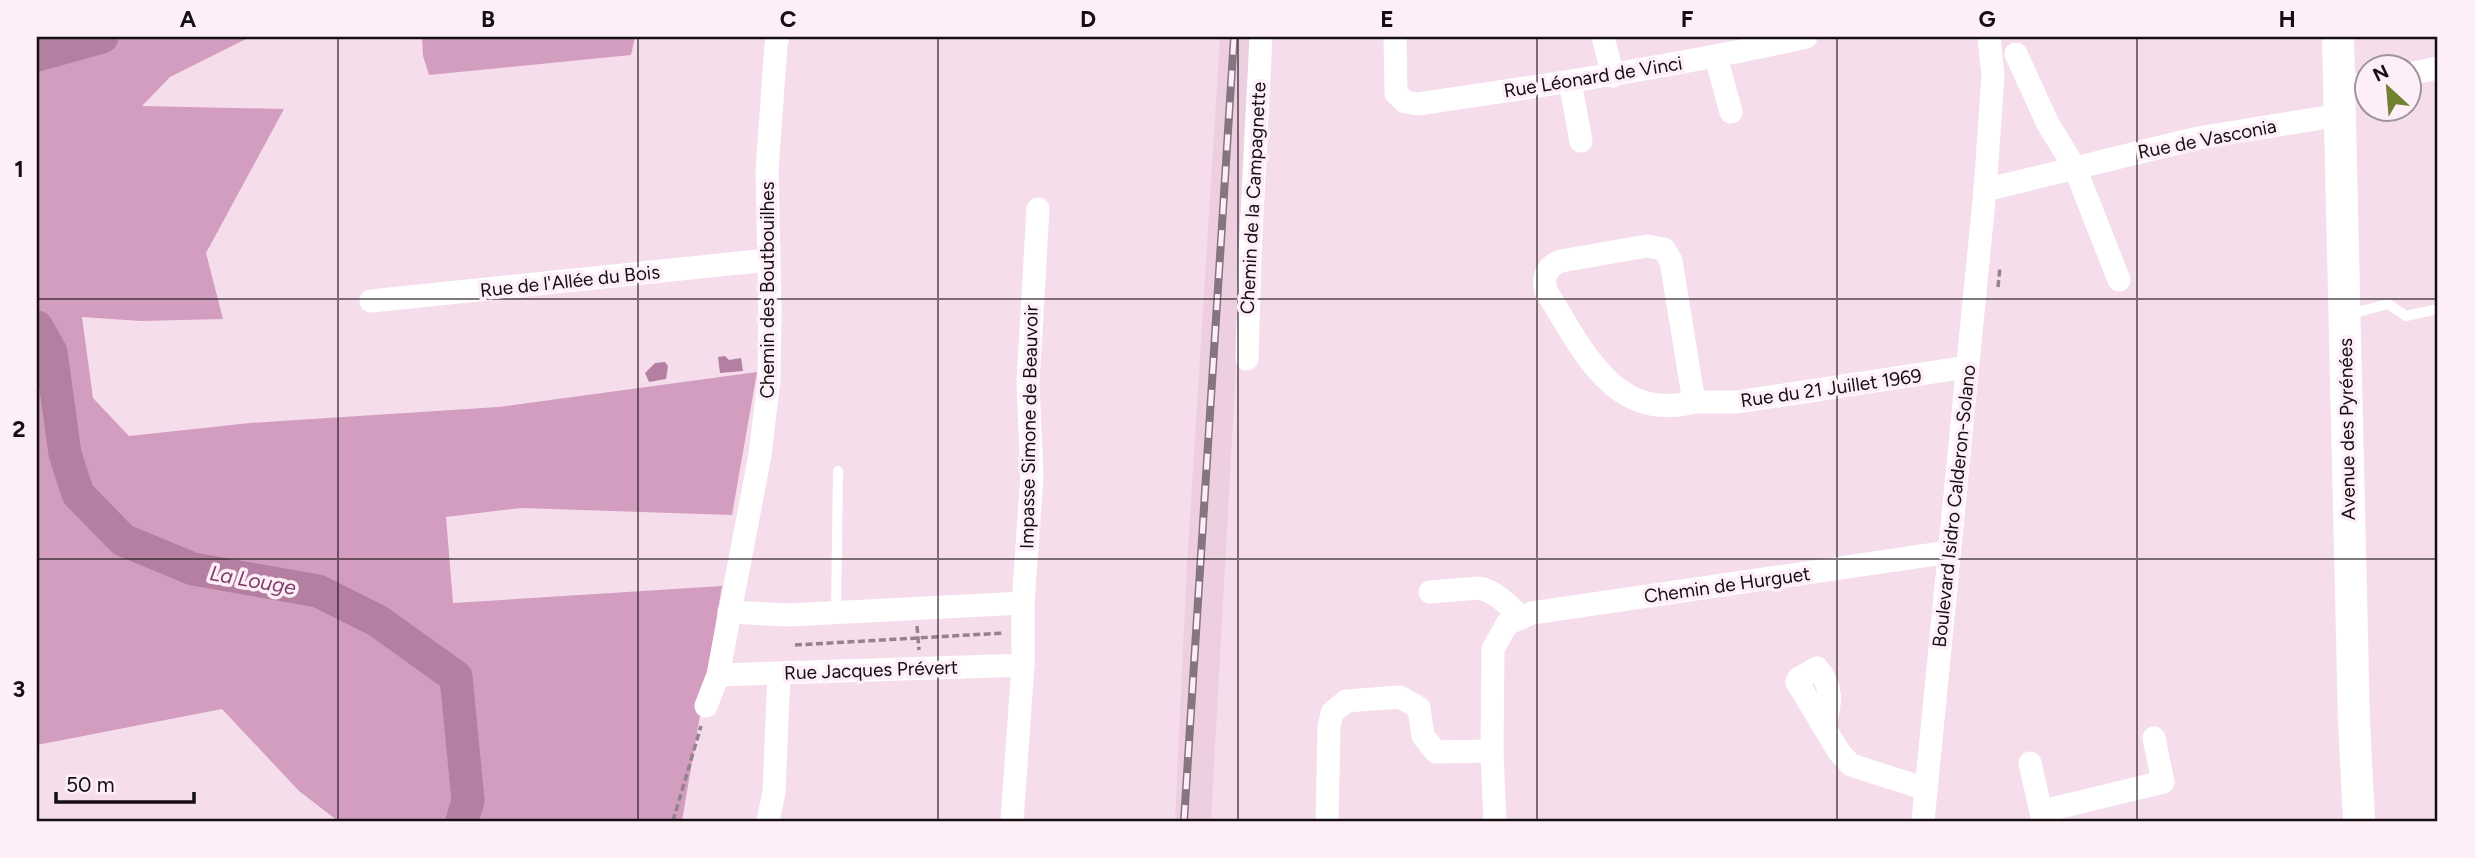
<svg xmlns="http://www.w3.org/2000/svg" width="2475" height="858" font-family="Figtree,sans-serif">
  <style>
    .built { fill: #eecfe2 }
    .forest { fill: #d39dbf }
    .water { fill: #b47fa1 }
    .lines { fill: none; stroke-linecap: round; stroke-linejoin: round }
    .river { stroke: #b47fa1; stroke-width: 33 }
    .path { stroke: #94838e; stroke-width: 3.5; stroke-dasharray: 7 3.5; stroke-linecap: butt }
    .service { stroke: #fff; stroke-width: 10 }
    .minor { stroke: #fff; stroke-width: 23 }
    .secondary { stroke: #fff; stroke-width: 32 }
    .rail-casing { stroke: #85757f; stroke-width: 8 }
    .rail { stroke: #fdeef7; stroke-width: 5; stroke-dasharray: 16; stroke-linecap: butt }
    .grid { fill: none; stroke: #150e13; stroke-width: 2; stroke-opacity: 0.55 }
    .labels { text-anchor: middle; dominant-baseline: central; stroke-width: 7; stroke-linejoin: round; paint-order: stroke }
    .street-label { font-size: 19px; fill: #150e13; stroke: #fdeef7 }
    .water-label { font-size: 21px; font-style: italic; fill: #7f3d6a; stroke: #fdeef7 }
    .neatline { fill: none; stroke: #150e13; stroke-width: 2.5 }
    .grid-label { font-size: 23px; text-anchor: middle; font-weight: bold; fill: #150e13 }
  </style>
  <rect width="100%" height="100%" fill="#f6ddec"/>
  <polygon class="built" points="1220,37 1257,37 1245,203 1211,821 1175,821 1187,564"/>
  <g class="forest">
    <polygon points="37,37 250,37 170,77 142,106 284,109 206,253 223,319 141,321 82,317 93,398 129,436 250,423 498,407 757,372 732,515 521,508 446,517 453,603 722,586 682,821 338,821 299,791 222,709 37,745"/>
    <polygon points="422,37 635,37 631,55 429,75 423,56"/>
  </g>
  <g class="water">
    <polygon points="725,356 729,360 741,358 743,371 720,373 718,357"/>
    <polygon points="665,362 668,366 666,379 649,382 645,373 655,363"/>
  </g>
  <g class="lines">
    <g class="river">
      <polyline points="37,55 102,37"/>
      <polyline points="37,327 51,352 65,454 78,494 123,540 193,569 318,591 378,621 456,677 468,800 462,821"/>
    </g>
    <g class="path">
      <polyline points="1998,287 2000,267"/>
      <polyline points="917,626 919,650"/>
      <polyline points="795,645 1004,633"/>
      <polyline points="673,821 701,726"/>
    </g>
    <g class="service">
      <polyline points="2347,315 2388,304 2406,316 2438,309"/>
      <polyline points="836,612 838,471"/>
    </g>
    <g class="minor">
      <path d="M1395,37L1396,93L1405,102L1418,104C1548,85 1678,66 1806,37"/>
      <polyline points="1603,37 1613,76"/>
      <polyline points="2016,54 2048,124 2075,168 2119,280"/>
      <polyline points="1716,57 1731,112"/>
      <polyline points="2408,74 2438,68"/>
      <polyline points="1570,82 1581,141"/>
      <polyline points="2340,88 2366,83"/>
      <polyline points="1985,190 2198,138 2340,115"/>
      <polyline points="371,301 768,260"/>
      <polyline points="1247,359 1250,255 1261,37"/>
      <path d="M1694,402C1613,423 1582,348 1546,291C1542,277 1547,266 1561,261L1647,246L1664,249L1671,261L1694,402H1737L1967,367"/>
      <path d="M1430,592L1479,588C1497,592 1509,606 1522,618"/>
      <polyline points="729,612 789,615 1023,603"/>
      <polyline points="718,675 1023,665"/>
      <polyline points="706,706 718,675 760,455 769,379 770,313 767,170 776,45 778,37"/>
      <path d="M1824,727C1831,703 1834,688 1817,668L1799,678L1797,682L1839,752L1851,765L1926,789"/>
      <polyline points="2030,763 2043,821"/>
      <polyline points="768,821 774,792 779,674"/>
      <polyline points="1012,821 1023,665 1023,603 1032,476 1028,382 1038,209"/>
      <polyline points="1327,821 1329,727 1332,713 1346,701 1400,697 1419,708 1423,736 1436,752 1492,751"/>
      <polyline points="1495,821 1492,751 1493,649 1507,624 1532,613 1949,552"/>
      <polyline points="1923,821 1985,190 1993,76 1989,37"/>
      <polyline points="2045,821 2052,809 2163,782 2154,738"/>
    </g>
    <polyline class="secondary" points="2338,37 2354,722 2359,821"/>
    <g class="rail-casing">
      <polyline id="rail" points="1184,821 1234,37"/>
    </g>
    <use href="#rail" class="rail"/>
  </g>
  <path class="grid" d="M338,37V821M638,37V821M938,37V821M1238,37V821M1537,37V821M1837,37V821M2137,37V821M37,299H2438M37,559H2438"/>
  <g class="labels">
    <g class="street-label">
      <text transform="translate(1593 77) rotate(-9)">Rue Léonard de Vinci</text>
      <text transform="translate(2207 139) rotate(-11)">Rue de Vasconia</text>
      <text transform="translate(1253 198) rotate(-87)">Chemin de la Campagnette</text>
      <text transform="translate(570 281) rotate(-6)">Rue de l'Allée du Bois</text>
      <text transform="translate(767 290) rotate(-90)">Chemin des Boutbouilhes</text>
      <text transform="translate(1831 388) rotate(-8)">Rue du 21 Juillet 1969</text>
      <text transform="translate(1029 427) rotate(-89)">Impasse Simone de Beauvoir</text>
      <text transform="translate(2347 429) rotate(-91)">Avenue des Pyrénées</text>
      <text transform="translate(1954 506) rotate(-84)">Boulevard Isidro Calderon-Solano</text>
      <text transform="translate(1727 585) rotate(-8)">Chemin de Hurguet</text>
      <text transform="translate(871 670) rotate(-2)">Rue Jacques Prévert</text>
    </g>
    <g class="water-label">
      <text transform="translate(253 580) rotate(10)">La Louge</text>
    </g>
  </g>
  <rect width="2475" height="858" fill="none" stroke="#fdeef7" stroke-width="77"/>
  <g transform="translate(2388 88) rotate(334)"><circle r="33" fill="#fdeef7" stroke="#a0949c" stroke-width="2"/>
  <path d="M0-5L12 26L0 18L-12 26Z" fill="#708130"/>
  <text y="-10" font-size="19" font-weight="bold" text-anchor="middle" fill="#150e13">N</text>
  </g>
  <path d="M56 792v10h138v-10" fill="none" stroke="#150e13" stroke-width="3.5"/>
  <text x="66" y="792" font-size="21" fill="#150e13" stroke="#fdeef7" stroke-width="5" paint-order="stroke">50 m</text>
  <rect x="38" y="38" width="2398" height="782" class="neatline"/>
  <g class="grid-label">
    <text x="188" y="27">A</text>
    <text x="488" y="27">B</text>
    <text x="788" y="27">C</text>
    <text x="1088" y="27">D</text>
    <text x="1387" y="27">E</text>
    <text x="1687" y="27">F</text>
    <text x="1987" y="27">G</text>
    <text x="2287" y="27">H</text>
    <text x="19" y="177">1</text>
    <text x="19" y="437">2</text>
    <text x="19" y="697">3</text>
  </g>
</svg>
